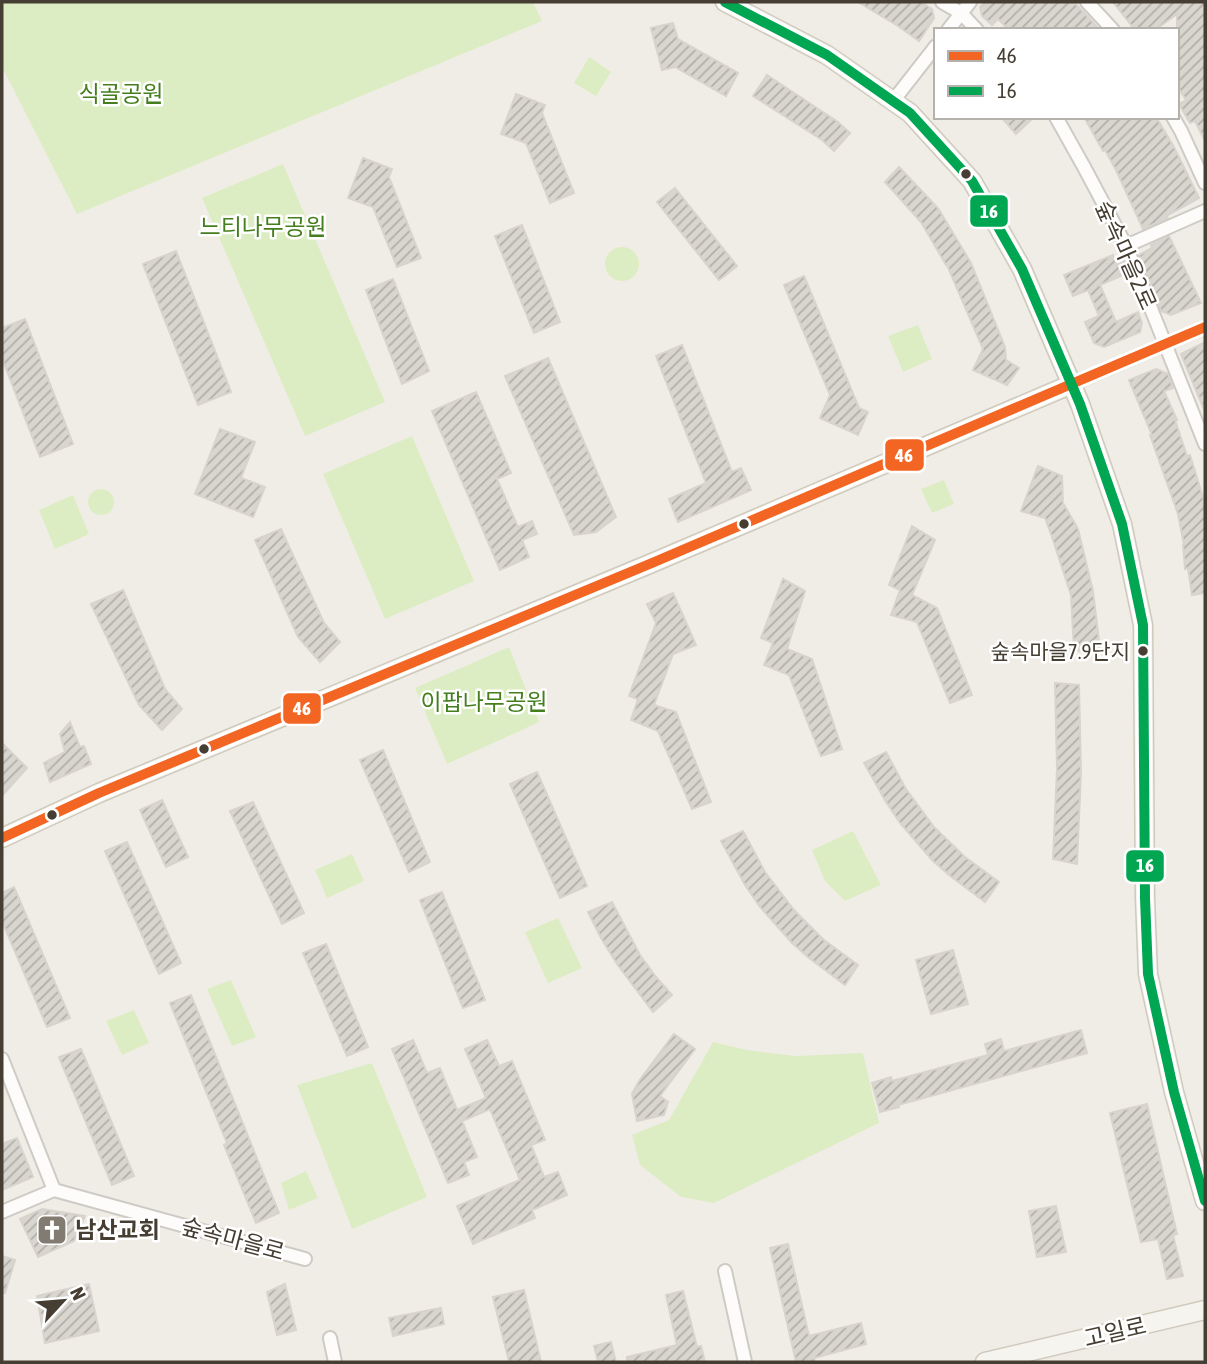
<svg xmlns="http://www.w3.org/2000/svg" width="1207" height="1364" font-family="'Asap Condensed','Noto Sans KR',sans-serif">
  <style>
    .green { fill: #ddedc3 }
    .building { fill: url(#building-hatch); stroke: #d8d4cd; stroke-width: 2 }
    .lines { fill: none; stroke-linecap: round; stroke-linejoin: round }
    .street-casing { stroke: #cecbc5; stroke-width: 16 }
    .secondary-casing { stroke: #d0cabd; stroke-width: 21 }
    .street { stroke: #fdfcfb; stroke-width: 12 }
    .secondary { stroke: #f6f4ee; stroke-width: 18 }
    .bus-1-casing { stroke: #fff; stroke-width: 16 }
    .bus-2-casing { stroke: #fff; stroke-width: 16 }
    .bus-1 { stroke: #f26522; stroke-width: 10 }
    .bus-2 { stroke: #00a651; stroke-width: 10 }
    .bus-dot { fill: #463e32; stroke: #fff; stroke-width: 2.5 }
    .labels { text-anchor: middle; dominant-baseline: central; stroke-width: 5; stroke-linejoin: round; paint-order: stroke }
    .bus-label { font-size: 21px; fill: #463e32; stroke: #fff; text-anchor: end }
    .park-label { font-size: 23px; fill: #447e1f; stroke: #fff }
    .street-label { font-size: 23px; fill: #463e32; stroke: #fff }
    .poi-label { font-size: 23px; font-weight: bold; fill: #463e32; stroke: #fff; text-anchor: start }
    .line-badge { stroke: #fff; stroke-width: 2.5 }
    .badge-label { font-size: 19px; text-anchor: middle; font-weight: bold; fill: #fff }
  </style>
  <defs>
    <pattern id="building-hatch" width="6" height="6" patternUnits="userSpaceOnUse" patternTransform="scale(1.75)"><rect width="6" height="6" fill="#d9d6cf"/><path d="M-1 1l2-2M0 6l6-6M5 7l2-2" fill="none" stroke="#b2afa9"/></pattern>
  </defs>
  <rect width="100%" height="100%" fill="#f0ede7"/>
  <g class="green">
    <polygon points="2,2 533,2 542,21 77,214 2,67"/>
    <polygon points="589,57 611,72 596,96 574,83"/>
    <polygon points="283,164 385,402 305,436 202,198"/>
    <circle cx="622" cy="264" r="17"/>
    <polygon points="918,325 932,359 903,372 888,336"/>
    <polygon points="412,436 474,581 385,619 323,474"/>
    <polygon points="944,480 954,504 932,513 921,489"/>
    <circle cx="101" cy="502" r="13"/>
    <polygon points="73,495 89,534 55,549 39,510"/>
    <polygon points="509,647 539,722 447,764 415,688"/>
    <polygon points="853,831 881,885 845,901 825,881 812,850"/>
    <polygon points="352,854 364,881 327,898 315,870"/>
    <polygon points="558,918 582,968 548,983 525,932"/>
    <polygon points="231,980 256,1037 232,1046 207,989"/>
    <polygon points="134,1010 149,1043 122,1055 106,1021"/>
    <polygon points="713,1042 747,1050 795,1056 863,1053 879,1123 714,1203 681,1197 640,1165 632,1135 669,1120"/>
    <polygon points="372,1063 427,1197 352,1229 297,1085"/>
    <polygon points="306,1171 318,1198 289,1210 281,1183"/>
  </g>
  <g class="building">
    <polygon points="858,2 921,2 932,9 934,18 919,41 898,26"/>
    <polygon points="985,2 1074,2 1100,30 1009,30 998,19 992,25 982,16 980,7"/>
    <polygon points="1113,2 1205,2 1205,141 1195,121 1190,123 1179,104 1186,100 1177,86 1177,14 1155,30 1135,30"/>
    <polygon points="673,23 678,39 738,73 726,96 675,67 662,70 651,28"/>
    <polygon points="767,75 838,122 850,133 834,151 822,140 753,96"/>
    <polygon points="516,94 545,105 542,113 574,193 550,203 526,143 501,134"/>
    <polygon points="1001,117 1034,117 1016,134"/>
    <polygon points="1084,117 1156,117 1174,147 1199,198 1166,216 1168,218 1143,229 1116,170 1105,150 1103,151"/>
    <polygon points="363,158 392,169 389,177 421,258 397,267 373,207 348,198"/>
    <polygon points="899,167 938,208 971,263 1005,347 1006,360 1019,368 1007,385 973,370 983,349 947,265 946,265 921,222 885,182"/>
    <polygon points="675,188 737,266 719,280 657,202"/>
    <polygon points="522,225 560,322 534,333 495,236"/>
    <polygon points="1169,236 1201,303 1171,315 1161,311 1139,255 1152,248 1151,245"/>
    <polygon points="176,251 231,392 198,405 143,264"/>
    <polygon points="1113,255 1117,265 1123,262 1128,273 1100,285 1116,322 1138,312 1142,323 1140,332 1104,347 1094,343 1085,322 1099,316 1088,290 1073,296 1064,275"/>
    <polygon points="804,276 859,408 868,412 858,435 820,418 830,395 784,285"/>
    <polygon points="393,279 429,371 402,384 366,290"/>
    <polygon points="25,319 73,444 40,457 2,358 2,328"/>
    <polygon points="1205,342 1205,412 1181,354"/>
    <polygon points="682,345 732,472 741,468 751,490 678,522 669,499 706,483 656,356"/>
    <polygon points="548,358 616,517 596,532 574,535 505,376"/>
    <polygon points="1156,369 1168,374 1173,388 1164,391 1177,420 1175,420 1187,456 1190,455 1205,504 1205,593 1192,595 1188,568 1185,569 1183,545 1184,545 1178,514 1150,435 1152,435 1129,380"/>
    <polygon points="476,392 511,473 497,479 518,527 532,521 537,534 522,540 529,557 500,570 432,411"/>
    <polygon points="220,429 255,442 241,478 265,487 253,517 195,494"/>
    <polygon points="1038,466 1062,476 1063,503 1078,529 1093,591 1100,649 1074,651 1071,595 1052,537 1045,518 1021,511"/>
    <polygon points="912,526 935,540 912,595 937,608 972,695 950,703 917,622 891,615 900,590 889,585"/>
    <polygon points="281,529 324,623 340,642 320,662 298,637 255,540"/>
    <polygon points="783,579 805,591 787,649 812,659 842,749 821,756 789,675 764,665 773,643 761,638"/>
    <polygon points="123,590 165,689 182,709 162,730 139,705 91,604"/>
    <polygon points="673,593 696,645 673,654 654,705 676,712 711,802 692,809 658,731 631,720 638,699 629,696 656,623 647,604"/>
    <polygon points="1055,683 1079,685 1081,772 1077,864 1053,859 1057,769"/>
    <polygon points="70,722 80,747 84,746 91,764 50,782 44,763 65,752 60,734"/>
    <polygon points="2,743 27,768 2,796"/>
    <polygon points="383,750 430,862 409,872 360,760"/>
    <polygon points="886,752 906,789 934,827 965,857 999,882 985,902 949,875 932,860 900,823 886,802 864,763"/>
    <polygon points="537,772 587,886 560,898 510,784"/>
    <polygon points="162,800 188,857 166,867 140,810"/>
    <polygon points="253,802 304,913 282,924 230,811"/>
    <polygon points="743,831 765,872 794,910 824,940 858,965 845,985 809,958 792,943 760,907 745,885 721,841"/>
    <polygon points="127,842 181,963 159,974 105,851"/>
    <polygon points="14,887 70,1018 47,1027 2,921 2,893"/>
    <polygon points="442,892 485,1000 463,1008 420,900"/>
    <polygon points="612,902 640,955 656,977 672,995 653,1012 617,964 601,938 588,912"/>
    <polygon points="326,944 368,1047 347,1056 303,953"/>
    <polygon points="953,950 968,1004 931,1014 916,960"/>
    <polygon points="191,995 279,1213 256,1223 224,1145 227,1143 170,1003"/>
    <polygon points="1081,1030 1087,1053 898,1105 899,1107 880,1112 872,1083 891,1077 892,1081 988,1055 985,1044 1001,1039 1004,1051"/>
    <polygon points="674,1034 695,1049 660,1096 668,1102 664,1115 637,1121 632,1094 639,1081"/>
    <polygon points="413,1040 427,1073 440,1068 457,1110 486,1098 465,1049 487,1040 499,1066 512,1061 545,1140 531,1145 544,1177 558,1172 567,1195 532,1210 535,1218 473,1244 457,1206 520,1180 490,1109 462,1121 477,1157 464,1162 469,1175 448,1183 392,1049"/>
    <polygon points="81,1049 134,1176 112,1185 59,1057"/>
    <polygon points="1147,1104 1177,1234 1173,1235 1183,1276 1167,1279 1158,1239 1141,1242 1110,1113"/>
    <polygon points="17,1138 33,1177 2,1190 2,1144"/>
    <polygon points="1056,1206 1066,1252 1037,1257 1029,1211"/>
    <polygon points="42,1209 85,1216 74,1241 38,1257 20,1219"/>
    <polygon points="788,1244 809,1336 861,1323 866,1344 814,1358 815,1362 796,1362 770,1248"/>
    <polygon points="2,1256 15,1260 5,1293 2,1293"/>
    <polygon points="89,1284 99,1331 45,1343 37,1296"/>
    <polygon points="285,1284 296,1330 277,1335 267,1292"/>
    <polygon points="524,1290 541,1362 509,1362 493,1297"/>
    <polygon points="683,1291 697,1347 701,1346 705,1362 627,1362 627,1357 677,1345 666,1295"/>
    <polygon points="441,1308 444,1324 393,1336 389,1318"/>
    <polygon points="611,1342 616,1362 598,1362 594,1346"/>
  </g>
  <g class="lines">
    <g class="street-casing">
      <g id="street">
        <polyline points="942,2 961,13 977,30"/>
        <polyline points="1087,2 1113,30"/>
        <polyline points="948,30 970,2"/>
        <polyline points="893,101 936,46"/>
        <polyline points="1056,117 1084,167 1126,246 1205,444"/>
        <polyline points="1173,117 1181,131 1205,183"/>
        <polyline points="1126,246 1205,211"/>
        <polyline points="1072,384 1205,327"/>
        <polyline points="2,1059 54,1190"/>
        <polyline points="2,1212 54,1190 305,1259"/>
        <polyline points="725,1271 745,1362"/>
        <polyline points="330,1338 335,1362"/>
      </g>
    </g>
    <g class="secondary-casing">
      <g id="secondary">
        <polyline points="725,2 827,55 910,113 972,181 1022,269 1080,404 1122,524 1143,625 1145,898 1148,974 1174,1092 1205,1201"/>
        <polyline points="2,838 99,793 652,563 1072,384"/>
        <polyline points="985,1362 1205,1310"/>
      </g>
    </g>
    <use href="#street" class="street"/>
    <use href="#secondary" class="secondary"/>
    <g class="bus-1-casing">
      <polyline id="bus-1" points="2,838 99,793 652,563 1205,327"/>
    </g>
    <g class="bus-2-casing">
      <polyline id="bus-2" points="725,2 827,55 910,113 972,181 1022,269 1080,404 1122,524 1143,625 1145,898 1148,974 1174,1092 1205,1201"/>
    </g>
    <use href="#bus-1" class="bus-1"/>
    <use href="#bus-2" class="bus-2"/>
  </g>
  <defs>
    <g id="church-square" transform="scale(1.575)"><rect x="-9" y="-9" width="18" height="18" rx="4" fill="#827b71" stroke="#fff"/><path d="M-1.2-6h2.4v3.5h3.3v2.4h-3.3V6h-2.4V-.1h-3.3v-2.4h3.3Z" fill="#fff"/></g>
  </defs>
  <g fill-rule="evenodd">
    <use href="#church-square" x="52" y="1230"/>
  </g>
  <g class="bus-dot">
    <circle cx="966" cy="174" r="6"/>
    <circle cx="744" cy="524" r="6"/>
    <circle cx="1143" cy="651" r="6"/>
    <circle cx="204" cy="749" r="6"/>
    <circle cx="52" cy="815" r="6"/>
  </g>
  <g class="labels">
    <g class="bus-label">
      <text x="1130" y="651">숲속마을7.9단지</text>
    </g>
    <g class="park-label">
      <text x="121" y="94">식골공원</text>
      <text x="263" y="227">느티나무공원</text>
      <text x="484" y="702">이팝나무공원</text>
    </g>
    <g class="street-label">
      <text transform="translate(1126 255) rotate(66)">숲속마을2로</text>
      <text transform="translate(233 1239) rotate(15)">숲속마을로</text>
      <text transform="translate(1115 1332) rotate(-13)">고일로</text>
    </g>
    <g class="poi-label">
      <text x="75" y="1230">남산교회</text>
    </g>
  </g>
  <g class="line-badge">
    <rect x="969" y="194" width="40" height="34" rx="7" fill="#00a651"/>
    <rect x="884" y="438" width="41" height="34" rx="7" fill="#f26522"/>
    <rect x="282" y="692" width="40" height="33" rx="7" fill="#f26522"/>
    <rect x="1125" y="849" width="40" height="34" rx="7" fill="#00a651"/>
  </g>
  <g class="badge-label">
    <text x="989" y="218">16</text>
    <text x="904" y="462">46</text>
    <text x="302" y="715">46</text>
    <text x="1145" y="872">16</text>
  </g>
  <rect width="1207" height="1364" fill="none" stroke="#463e32" stroke-width="7"/>
  <rect x="934" y="28" width="245" height="91" fill="#ffffff" stroke="#b5b2ad" stroke-width="2"/>
  <rect x="948" y="51" width="35" height="10" fill="#f26522" stroke="#b5b2ad" stroke-width="2"/>
  <text x="997" y="63" font-size="21" fill="#463e32">46</text>
  <rect x="948" y="86" width="35" height="10" fill="#00a651" stroke="#b5b2ad" stroke-width="2"/>
  <text x="997" y="98" font-size="21" fill="#463e32">16</text>
  <g transform="translate(63 1301) rotate(64)" stroke="#ffffff" stroke-width="5" paint-order="stroke">
  <path d="M0-5L12 26L0 18L-12 26Z" fill="#463e32"/>
  <text y="-10" font-size="19" font-weight="bold" text-anchor="middle" fill="#463e32">N</text>
  </g>
</svg>
